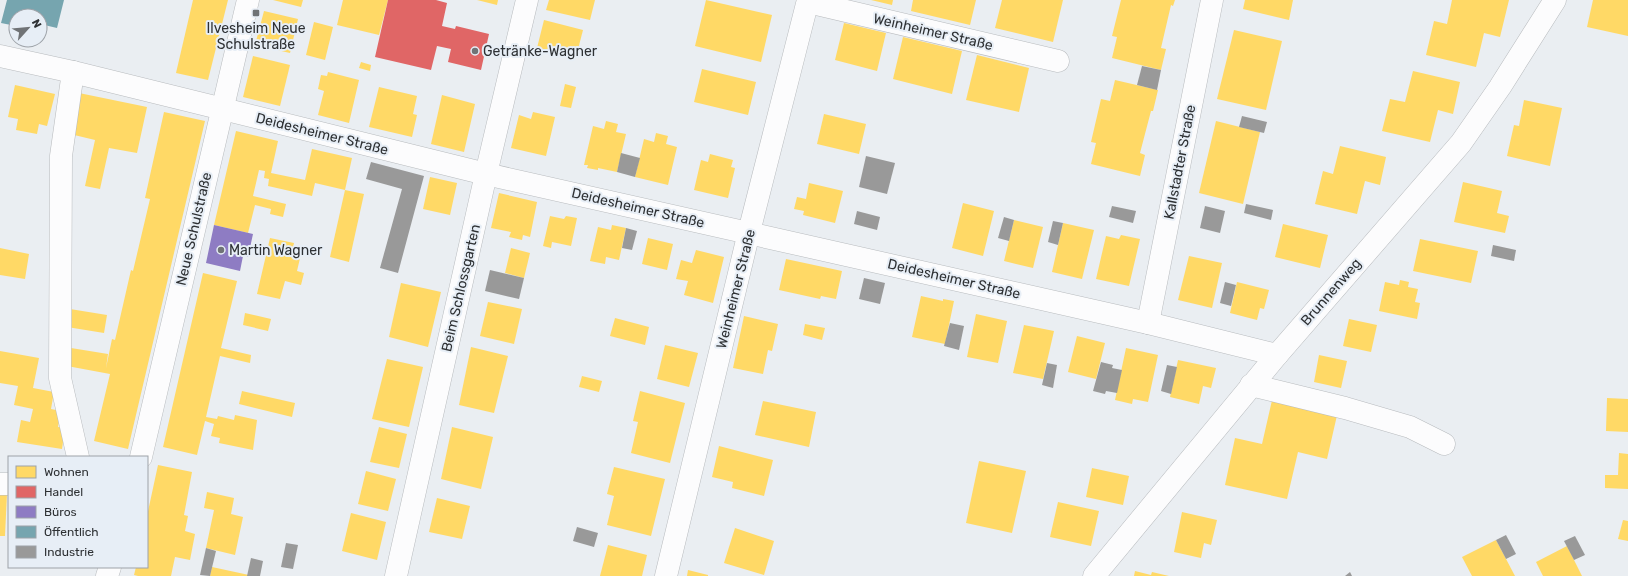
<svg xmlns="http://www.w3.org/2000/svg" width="1628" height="576" font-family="Rubik,sans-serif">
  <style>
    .homes { fill: #ffd966 }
    .shops { fill: #e06666 }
    .offices { fill: #8e7cc3 }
    .public { fill: #76a5af }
    .industry { fill: #999 }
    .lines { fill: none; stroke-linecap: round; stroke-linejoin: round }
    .minor-casing { stroke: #b8bbbe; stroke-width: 23 }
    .minor { stroke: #fcfcfd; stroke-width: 22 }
    .poi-dot { fill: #707376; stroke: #e7eef6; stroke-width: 1.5 }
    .labels { text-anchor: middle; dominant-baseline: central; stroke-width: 4; stroke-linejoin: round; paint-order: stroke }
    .poi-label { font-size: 14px; fill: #2e3134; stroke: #e7eef6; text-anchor: start }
    .street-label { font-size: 14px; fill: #2e3134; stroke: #e7eef6 }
  </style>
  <rect width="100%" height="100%" fill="#eaeef2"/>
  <g class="homes">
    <polygon points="193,0 228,0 208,80 176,73"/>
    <polygon points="273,0 303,0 301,7"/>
    <polygon points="343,0 388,0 379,35 337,25"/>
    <polygon points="477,0 498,0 497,5"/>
    <polygon points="549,0 595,0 590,20 546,10"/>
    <polygon points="706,0 772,15 761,62 695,46"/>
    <polygon points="871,0 893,0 892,5"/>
    <polygon points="913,0 976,0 970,25 911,11"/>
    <polygon points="1002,0 1063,0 1053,42 995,28"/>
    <polygon points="1121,0 1175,0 1173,6 1171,5 1161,48 1166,49 1161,70 1112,58 1117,37 1112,36"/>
    <polygon points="1245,0 1293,0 1289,20 1243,9"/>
    <polygon points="1452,0 1509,0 1500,37 1484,33 1476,67 1426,55 1434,21 1447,24"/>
    <polygon points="1593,0 1628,0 1628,36 1587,27"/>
    <polygon points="264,11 298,19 290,53 255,45"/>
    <polygon points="544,20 583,30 576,57 537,48"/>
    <polygon points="314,22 333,27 325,60 306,55"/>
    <polygon points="844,23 886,33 877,71 835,60"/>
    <polygon points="1234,30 1282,41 1266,110 1217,99"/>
    <polygon points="903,37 962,51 952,94 893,79"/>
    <polygon points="977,55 1029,68 1019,112 966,100"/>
    <polygon points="253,56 290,65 280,106 243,97"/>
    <polygon points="361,62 371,65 370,71 359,68"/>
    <polygon points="702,69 756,82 748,115 694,102"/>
    <polygon points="1413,71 1460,82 1453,114 1438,110 1430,142 1382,131 1390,99 1405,102"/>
    <polygon points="328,72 359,80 349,123 318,115 324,91 318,89 321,75 327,76"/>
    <polygon points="1115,80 1158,90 1153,111 1151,111 1140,153 1145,155 1140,176 1091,164 1096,143 1091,142 1101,99 1110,101"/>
    <polygon points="565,84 576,87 571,108 560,106"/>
    <polygon points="15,85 55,94 47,126 39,124 37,134 16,130 18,119 8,117"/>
    <polygon points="379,87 417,96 413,114 417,115 412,137 369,127"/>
    <polygon points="79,93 147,107 137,153 109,148 100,189 85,186 95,140 70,134"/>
    <polygon points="442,95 475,104 464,152 431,144"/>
    <polygon points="1524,100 1562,108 1550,166 1507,156 1514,125 1519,126"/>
    <polygon points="164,112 205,121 128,449 94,441 110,374 67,366 71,348 108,354 106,368 112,339 115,340 131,270 133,271 150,199 145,198"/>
    <polygon points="533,112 555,117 546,156 511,148 519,115 531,119"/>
    <polygon points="824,114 866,124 859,154 817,144"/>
    <polygon points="606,121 618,124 616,132 626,134 617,172 598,168 598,170 587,168 588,165 584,165 593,126 604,129"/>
    <polygon points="1216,121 1260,132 1243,204 1199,193"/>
    <polygon points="236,131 278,141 271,173 305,180 312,149 352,158 345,190 315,183 312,196 268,186 269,179 264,178 265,171 259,170 253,196 286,204 283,217 270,214 271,209 255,205 248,233 214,225"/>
    <polygon points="656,133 668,136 666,144 677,147 668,185 635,177 644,139 654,142"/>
    <polygon points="1340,146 1386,157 1380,185 1365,181 1357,214 1315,204 1323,171 1333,174"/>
    <polygon points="710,154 733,160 731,167 735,168 728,198 694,190 701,160 708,162"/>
    <polygon points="430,177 457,183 450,215 423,209"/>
    <polygon points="1463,182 1502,191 1497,213 1509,216 1505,233 1454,222"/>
    <polygon points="809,183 843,191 835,223 803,215 804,211 794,209 797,197 806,199"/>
    <polygon points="345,190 364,194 349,262 330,257"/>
    <polygon points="499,193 537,202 530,237 523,235 522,240 509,237 511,232 491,228"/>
    <polygon points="963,203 994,211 983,256 952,248"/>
    <polygon points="550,216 564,219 566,216 577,218 571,246 552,242 551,248 543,246"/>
    <polygon points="1014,220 1043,227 1033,268 1004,261"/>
    <polygon points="1063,223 1094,230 1082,279 1052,272"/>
    <polygon points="1283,224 1328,235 1320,268 1275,257"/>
    <polygon points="612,225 626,228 619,260 606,257 605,264 590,261 598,227 611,230"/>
    <polygon points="1121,235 1140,239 1129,286 1096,279 1106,236 1119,239"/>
    <polygon points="270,238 294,243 292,252 301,254 297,271 304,273 301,285 285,281 280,299 257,294"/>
    <polygon points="648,238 673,244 667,270 642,264"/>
    <polygon points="1420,239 1478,251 1471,283 1413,271"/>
    <polygon points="0,248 29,254 25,279 0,275"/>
    <polygon points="511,248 530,253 524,278 505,273"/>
    <polygon points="696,250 724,257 713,303 684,295 688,281 676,279 681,260 692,263"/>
    <polygon points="1189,256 1222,263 1212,308 1178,300"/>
    <polygon points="786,259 842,271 836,299 821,296 820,299 779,290"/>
    <polygon points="203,273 237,281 221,348 251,355 250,363 220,356 206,417 217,419 218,416 234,420 235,415 257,420 253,450 219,443 220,438 211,436 214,424 205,421 197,455 163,447"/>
    <polygon points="1400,280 1409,282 1408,287 1418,289 1415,302 1420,303 1417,319 1379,311 1385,282 1399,285"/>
    <polygon points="1237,282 1269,290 1264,309 1260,308 1257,320 1230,313"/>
    <polygon points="401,283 441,292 428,347 389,337"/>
    <polygon points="921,296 943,301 943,299 954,301 945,344 912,337"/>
    <polygon points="488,302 522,309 514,344 480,336"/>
    <polygon points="70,309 107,315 104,333 67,327"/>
    <polygon points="245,313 271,319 268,331 243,325"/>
    <polygon points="976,314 1007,321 998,363 967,357"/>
    <polygon points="744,316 778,324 772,351 768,350 763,374 733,368"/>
    <polygon points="615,318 649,327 645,345 610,336"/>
    <polygon points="1349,319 1377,325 1371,352 1343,346"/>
    <polygon points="805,324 825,328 822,340 803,335"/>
    <polygon points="1024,325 1054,331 1043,379 1013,373"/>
    <polygon points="1077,336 1105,343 1096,379 1068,372"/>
    <polygon points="665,345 698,353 689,387 657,379"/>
    <polygon points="471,347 508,356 494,413 459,405"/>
    <polygon points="1126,348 1158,355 1148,402 1133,399 1132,404 1115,400"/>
    <polygon points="0,351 39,358 33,388 54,392 51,409 61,411 58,427 65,428 62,449 17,442 21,420 30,422 33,409 14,405 18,386 0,383"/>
    <polygon points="1319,355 1347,361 1341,388 1314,382"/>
    <polygon points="387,359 423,367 409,427 372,419"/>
    <polygon points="1178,360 1216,368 1211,388 1203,386 1199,404 1170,397"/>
    <polygon points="582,376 602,381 599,392 579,387"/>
    <polygon points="242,391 295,403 292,417 239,404"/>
    <polygon points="640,391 685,403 670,463 631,453 638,422 633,421"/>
    <polygon points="1273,396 1338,411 1327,459 1298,452 1287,499 1225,485 1235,438 1262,444"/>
    <polygon points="1607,398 1628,399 1628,432 1606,431"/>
    <polygon points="763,401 816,412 809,447 755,435"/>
    <polygon points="379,427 407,434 399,468 370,462"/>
    <polygon points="452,427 493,437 481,489 441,479"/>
    <polygon points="719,446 773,460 764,496 732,488 733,482 712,477"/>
    <polygon points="1619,453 1628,454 1628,489 1605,488 1605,475 1618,475"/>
    <polygon points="979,461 1026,471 1012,533 966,523"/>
    <polygon points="158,465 192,472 184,515 188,516 185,531 195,534 190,560 175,557 171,576 138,576 134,575 136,567 147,567 147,516"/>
    <polygon points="614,467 665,479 651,536 607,525 614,496 607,494"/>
    <polygon points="1092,468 1129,476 1123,505 1086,497"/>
    <polygon points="366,471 396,479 388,511 358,504"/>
    <polygon points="207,492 234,498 231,514 243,517 235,555 206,548 214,510 204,508"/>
    <polygon points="0,493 7,494 5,536 0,536"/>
    <polygon points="437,498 470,506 462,539 429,532"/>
    <polygon points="1058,502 1099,511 1091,546 1050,537"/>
    <polygon points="1182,512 1217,520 1211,545 1204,543 1201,558 1174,552"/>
    <polygon points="351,513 386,522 377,560 342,551"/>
    <polygon points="1623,520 1628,521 1628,541 1618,539"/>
    <polygon points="735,528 774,541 764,575 724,563"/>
    <polygon points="1496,540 1515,576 1472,576 1462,557"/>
    <polygon points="608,545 647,555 642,576 600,576"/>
    <polygon points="1567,546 1582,576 1543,576 1536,562"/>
    <polygon points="212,567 249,575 249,576 210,576"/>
    <polygon points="688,570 708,575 708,576 687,576"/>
    <polygon points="1135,571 1151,575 1152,572 1169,576 1134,576"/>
  </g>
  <polygon class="shops" points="388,0 436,0 447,3 442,26 455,29 456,26 489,34 481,70 448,62 451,49 437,46 431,70 375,57"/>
  <polygon class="offices" points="214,225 253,234 248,257 243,256 240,271 206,263"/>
  <polygon class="public" points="7,0 64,0 57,28 40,24 40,16 16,16 16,26 1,23"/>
  <g class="industry">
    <polygon points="1142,66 1161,70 1157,90 1137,85"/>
    <polygon points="1242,116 1267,122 1264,133 1239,127"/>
    <polygon points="621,153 640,158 635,177 617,172"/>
    <polygon points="866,156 895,163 887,194 859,187"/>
    <polygon points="371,162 424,176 398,273 380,268 402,189 366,179"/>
    <polygon points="1246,204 1273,210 1271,220 1244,213"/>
    <polygon points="1112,206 1136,211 1133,223 1109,217"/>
    <polygon points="1205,206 1225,211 1220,233 1200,228"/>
    <polygon points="857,211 880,217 877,230 854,224"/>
    <polygon points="1004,217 1014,220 1009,241 998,238"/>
    <polygon points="1053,221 1063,223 1058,245 1048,242"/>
    <polygon points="626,228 637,231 632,250 622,248"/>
    <polygon points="1493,245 1516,250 1514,261 1491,256"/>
    <polygon points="490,270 524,278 519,299 485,291"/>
    <polygon points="864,278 885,283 880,304 859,299"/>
    <polygon points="1225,282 1236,285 1231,306 1220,303"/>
    <polygon points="950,323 964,326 959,350 944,346"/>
    <polygon points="1101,362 1113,365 1112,368 1122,370 1117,393 1106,391 1105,394 1093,391"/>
    <polygon points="1047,363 1057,365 1053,388 1042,385"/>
    <polygon points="1167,365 1177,367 1171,394 1161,391"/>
    <polygon points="577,527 598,533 594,547 573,541"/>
    <polygon points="1506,535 1516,554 1506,559 1496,540"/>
    <polygon points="1575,536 1585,555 1574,560 1564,541"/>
    <polygon points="286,543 298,545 293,569 281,567"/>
    <polygon points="206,548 216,551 210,576 200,575"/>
    <polygon points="251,558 263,561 260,576 247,576"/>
    <polygon points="1350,572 1352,576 1345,576"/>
  </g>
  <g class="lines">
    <g class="minor-casing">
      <g id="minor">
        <polyline points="808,2 1058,61"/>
        <polyline points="0,56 73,72 486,174 1148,323 1277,355"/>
        <polyline points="73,72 61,156 60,378 78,457"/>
        <polyline points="1148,323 1212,0"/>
        <polyline points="1251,385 1345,408 1410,427 1444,444"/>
        <polyline points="141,457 248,0"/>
        <polyline points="0,484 9,484"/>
        <polyline points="107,576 110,567"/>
        <polyline points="396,576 486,174 527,0"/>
        <polyline points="666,576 749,232 808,0"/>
        <polyline points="1094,576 1277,355 1461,143 1500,87 1555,0"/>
      </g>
    </g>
    <use href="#minor" class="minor"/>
  </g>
  <g class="poi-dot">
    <rect x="252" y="9" width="8" height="8" rx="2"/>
    <circle cx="475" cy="51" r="4"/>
    <circle cx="221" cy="250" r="4"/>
  </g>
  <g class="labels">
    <g class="poi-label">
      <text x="256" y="28" text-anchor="middle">Ilvesheim Neue<tspan x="256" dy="16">Schulstraße</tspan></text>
      <text x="483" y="51">Getränke-Wagner</text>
      <text x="229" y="250">Martin Wagner</text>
    </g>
    <g class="street-label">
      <text transform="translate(933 32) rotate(13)">Weinheimer Straße</text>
      <text transform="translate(322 134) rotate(14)">Deidesheimer Straße</text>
      <text transform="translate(1180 162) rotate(-79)">Kallstadter Straße</text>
      <text transform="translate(638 208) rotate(13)">Deidesheimer Straße</text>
      <text transform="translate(194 229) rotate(-77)">Neue Schulstraße</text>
      <text transform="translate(954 279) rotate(13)">Deidesheimer Straße</text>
      <text transform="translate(461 288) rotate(-77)">Beim Schlossgarten</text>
      <text transform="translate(736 289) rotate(-76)">Weinheimer Straße</text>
      <text transform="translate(1331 292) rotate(-49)">Brunnenweg</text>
    </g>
  </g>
  <rect x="8" y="456" width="140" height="112" fill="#e7eef6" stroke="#9da2a8"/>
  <rect x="16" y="466" width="20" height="12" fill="#ffd966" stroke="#9da2a8"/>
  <text x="44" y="476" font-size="12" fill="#2e3134">Wohnen</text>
  <rect x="16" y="486" width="20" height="12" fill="#e06666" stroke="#9da2a8"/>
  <text x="44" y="496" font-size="12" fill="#2e3134">Handel</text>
  <rect x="16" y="506" width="20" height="12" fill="#8e7cc3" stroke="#9da2a8"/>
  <text x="44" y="516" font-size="12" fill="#2e3134">Büros</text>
  <rect x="16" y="526" width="20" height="12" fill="#76a5af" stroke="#9da2a8"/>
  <text x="44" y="536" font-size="12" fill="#2e3134">Öffentlich</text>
  <rect x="16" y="546" width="20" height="12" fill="#999999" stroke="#9da2a8"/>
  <text x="44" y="556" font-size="12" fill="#2e3134">Industrie</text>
  <g transform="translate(28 28) rotate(63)"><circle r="19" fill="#e7eef6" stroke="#9da2a8"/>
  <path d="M0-3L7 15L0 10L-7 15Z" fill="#707376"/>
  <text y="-6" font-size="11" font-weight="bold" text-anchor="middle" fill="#2e3134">N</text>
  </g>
</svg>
